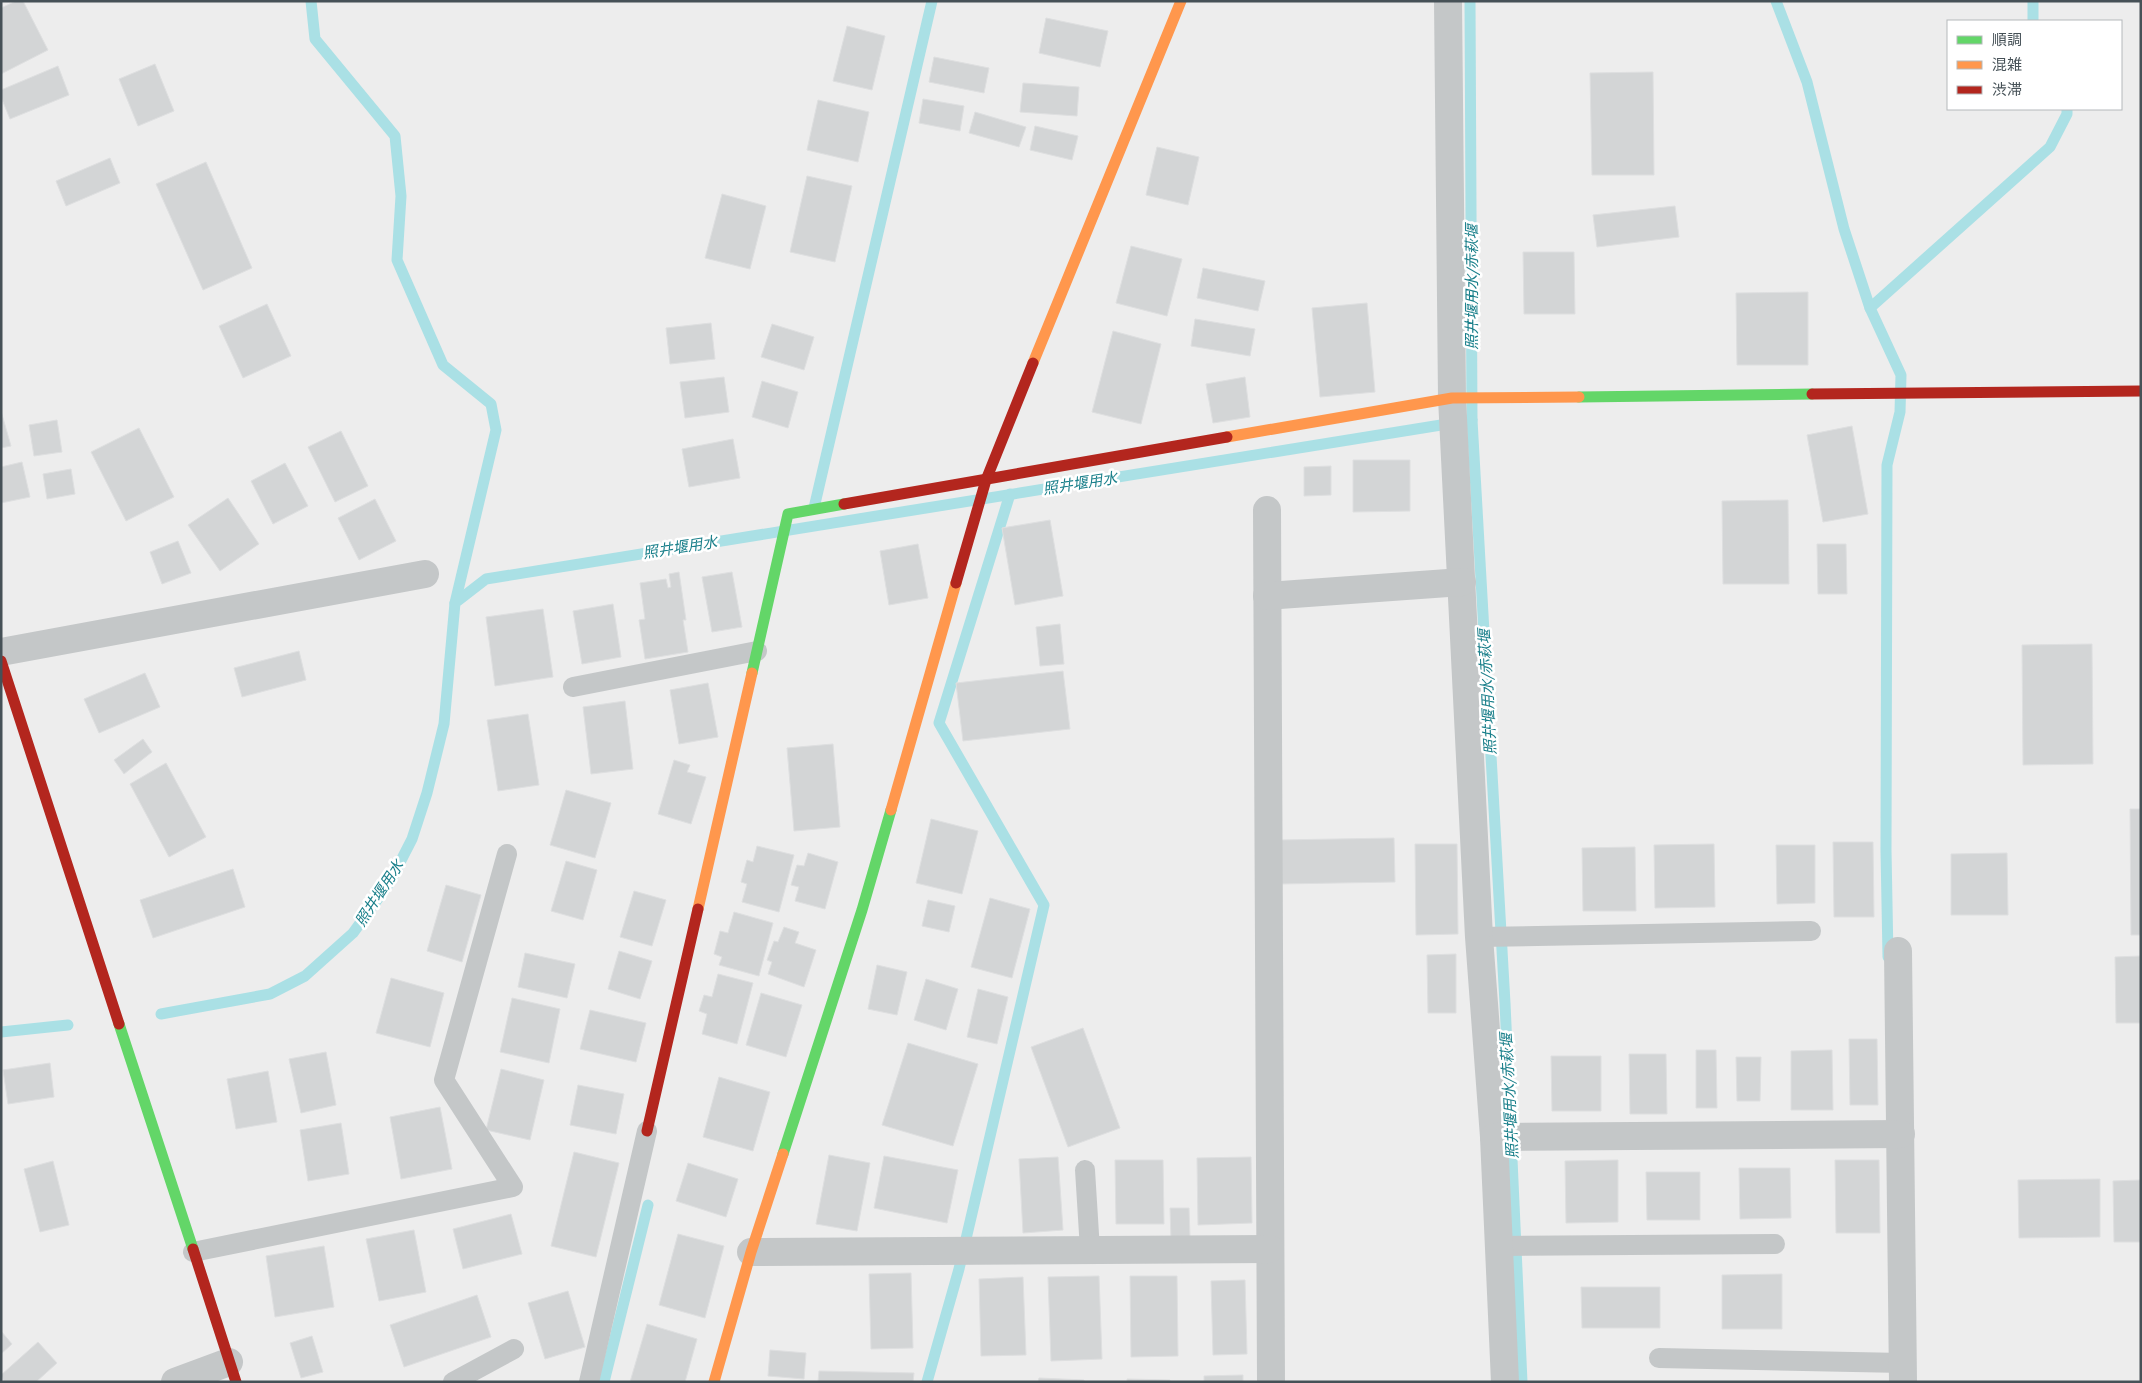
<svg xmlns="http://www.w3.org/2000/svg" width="2142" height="1383" font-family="'Space Grotesk','Noto Sans JP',sans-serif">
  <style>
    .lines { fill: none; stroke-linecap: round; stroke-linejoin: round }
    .stream { stroke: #aae0e5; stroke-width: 11 }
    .building { fill: #d3d5d6; stroke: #dedfe0 }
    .lane { stroke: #c4c7c8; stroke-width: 20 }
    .street { stroke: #c4c7c8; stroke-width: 28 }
    .fast { stroke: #63d668; stroke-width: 11 }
    .slow { stroke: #ff974d; stroke-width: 11 }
    .jam { stroke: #b3261e; stroke-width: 11 }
    .labels { text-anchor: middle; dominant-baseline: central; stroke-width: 5; stroke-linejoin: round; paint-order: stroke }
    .water-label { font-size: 15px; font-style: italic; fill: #197f8a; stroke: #fff }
  </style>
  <rect width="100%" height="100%" fill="#ededed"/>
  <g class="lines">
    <g class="stream">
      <polyline points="311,1 315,39 395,136 401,196 397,260 443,365 491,404 496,430 455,603"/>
      <polyline points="1470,1 1472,420 1505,1003 1522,1382"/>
      <polyline points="1776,1 1807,82 1844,229 1870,308 1901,375 1900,412 1887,465 1886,850 1888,957"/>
      <polyline points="2033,1 2033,21"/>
      <polyline points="1870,308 2050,147 2067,114 2067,109"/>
      <polyline points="814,508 932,1"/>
      <polyline points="161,1014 270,994 305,976 353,933 390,882 412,839 427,793 444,724 455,603 486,579 1472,420"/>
      <polyline points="1,1032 68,1025"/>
      <polyline points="604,1382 648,1205"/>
      <polyline points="927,1382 959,1269 1044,905 939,723 1010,494"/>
    </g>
  </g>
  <g class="building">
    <polygon points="16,1 23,1 48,50 1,74 1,8"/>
    <polygon points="1046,18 1108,31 1100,67 1039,53"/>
    <polygon points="847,26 885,36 872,90 833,81"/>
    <polygon points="934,57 989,68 984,93 929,82"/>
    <polygon points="155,64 174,111 138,126 119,79"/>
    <polygon points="58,66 69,95 10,119 1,97 1,90"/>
    <polygon points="1653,72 1654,175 1592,175 1590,73"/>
    <polygon points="1023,83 1079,87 1077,116 1020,112"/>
    <polygon points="923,99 964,106 960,131 919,123"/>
    <polygon points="818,100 869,112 858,162 807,150"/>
    <polygon points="975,112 1026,127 1019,147 969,133"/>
    <polygon points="1035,126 1078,136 1072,160 1030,150"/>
    <polygon points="1157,147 1199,157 1188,205 1146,195"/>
    <polygon points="110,158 120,183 66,206 56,181"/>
    <polygon points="206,162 252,268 203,290 156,184"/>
    <polygon points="807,176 852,186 835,262 790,252"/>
    <polygon points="722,194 766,206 750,269 705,258"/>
    <polygon points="1675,206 1679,237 1597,247 1593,215"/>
    <polygon points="1131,246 1182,259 1167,316 1116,303"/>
    <polygon points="1523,252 1574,252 1575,314 1524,314"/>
    <polygon points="1203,268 1265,281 1258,311 1197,298"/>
    <polygon points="1808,292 1808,365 1737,365 1736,293"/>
    <polygon points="1367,303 1375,392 1320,397 1312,308"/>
    <polygon points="267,304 291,356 243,378 219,326"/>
    <polygon points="1195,319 1255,329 1250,356 1191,346"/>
    <polygon points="711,323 715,359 670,364 666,328"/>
    <polygon points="772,324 814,337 804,370 761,357"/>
    <polygon points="1113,331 1161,344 1141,424 1092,412"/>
    <polygon points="724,377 729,412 685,418 680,382"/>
    <polygon points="1245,377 1250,417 1213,423 1206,384"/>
    <polygon points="762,381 798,392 788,428 752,417"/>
    <polygon points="1,411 11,446 1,448"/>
    <polygon points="57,420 62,452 34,456 29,425"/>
    <polygon points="1852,426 1868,514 1823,522 1807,435"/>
    <polygon points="139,428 174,497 126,521 91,452"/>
    <polygon points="341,431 368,486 335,502 308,447"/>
    <polygon points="733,439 740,478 689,487 682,449"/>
    <polygon points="1353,460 1410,460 1410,511 1353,512"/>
    <polygon points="22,462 30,497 1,503 1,467"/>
    <polygon points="285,463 308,506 273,524 251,481"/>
    <polygon points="1331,466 1331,495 1304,496 1304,467"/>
    <polygon points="71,469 75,494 47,499 43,474"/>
    <polygon points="228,498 259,544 220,571 188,525"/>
    <polygon points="375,499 396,541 359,560 338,518"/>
    <polygon points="1788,500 1789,584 1723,584 1722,501"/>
    <polygon points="1050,520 1063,596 1015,605 1002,528"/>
    <polygon points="178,541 191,573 162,584 150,552"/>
    <polygon points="918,544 928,598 889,605 880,551"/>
    <polygon points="1817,544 1846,544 1847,594 1818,594"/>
    <polygon points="679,572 686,620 683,620 688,652 645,659 639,620 645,619 640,583 666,579 668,588 671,587 669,574"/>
    <polygon points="732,572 742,627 712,632 702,577"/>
    <polygon points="613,604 621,657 582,664 573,611"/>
    <polygon points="543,609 553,677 495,686 486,617"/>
    <polygon points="1060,624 1064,664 1040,666 1036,627"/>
    <polygon points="2092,644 2093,764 2023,765 2022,645"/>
    <polygon points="299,651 306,680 242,697 234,668"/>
    <polygon points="1063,671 1070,729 963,741 956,683"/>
    <polygon points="145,673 160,707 99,733 84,699"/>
    <polygon points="708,683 718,737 679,744 670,690"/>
    <polygon points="625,701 633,769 591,774 583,707"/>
    <polygon points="528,714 539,785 498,791 487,720"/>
    <polygon points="143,739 152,752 124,774 114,760"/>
    <polygon points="833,744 840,827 794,831 787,748"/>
    <polygon points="674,760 690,765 687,772 706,777 691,824 658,814"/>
    <polygon points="166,763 206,837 169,857 130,784"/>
    <polygon points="566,790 611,803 595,858 550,845"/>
    <polygon points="2130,809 2141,809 2141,935 2131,935"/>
    <polygon points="931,819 978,831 962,894 916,883"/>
    <polygon points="1394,838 1395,882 1279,884 1279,840"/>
    <polygon points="1833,842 1873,842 1874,917 1834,917"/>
    <polygon points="1415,844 1457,844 1458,934 1416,935"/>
    <polygon points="1714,844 1715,907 1655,908 1654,845"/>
    <polygon points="1776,845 1815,845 1815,903 1777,904"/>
    <polygon points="757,846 794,855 779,912 742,902 747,884 741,882 747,860 753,862"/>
    <polygon points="1635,847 1636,911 1583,911 1582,848"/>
    <polygon points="808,853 838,862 825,909 795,901 799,887 791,885 797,865 804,866"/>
    <polygon points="2007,853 2008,915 1951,915 1951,854"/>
    <polygon points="566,861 597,870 583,920 551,911"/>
    <polygon points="233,869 245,907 153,938 140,900"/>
    <polygon points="446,885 481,895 462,962 427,951"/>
    <polygon points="634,891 666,900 652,946 620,937"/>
    <polygon points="990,898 1030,909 1012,978 971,967"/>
    <polygon points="928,900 955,906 949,932 922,926"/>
    <polygon points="734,912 773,923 759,976 719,965 722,957 714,954 720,931 728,933"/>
    <polygon points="784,927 799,932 795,943 816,950 804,987 768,974 772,962 767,960 774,941 778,942"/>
    <polygon points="619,951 652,961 640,999 608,989"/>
    <polygon points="525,953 575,964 567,998 518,987"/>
    <polygon points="1456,954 1456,1013 1428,1013 1427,955"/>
    <polygon points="2141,956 2141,1023 2116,1023 2115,957"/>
    <polygon points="877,965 907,972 897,1015 868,1009"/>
    <polygon points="718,974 753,983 737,1044 702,1034 707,1014 699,1011 704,995 712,997"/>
    <polygon points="391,978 444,993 430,1047 376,1033"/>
    <polygon points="926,979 958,989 946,1030 914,1020"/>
    <polygon points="978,989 1008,997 997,1044 967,1037"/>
    <polygon points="761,993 802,1005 786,1057 746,1045"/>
    <polygon points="512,998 560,1009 549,1063 500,1052"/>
    <polygon points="590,1010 646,1023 636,1062 580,1049"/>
    <polygon points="1083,1028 1120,1128 1068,1147 1031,1047"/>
    <polygon points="1849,1039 1877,1039 1878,1105 1850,1105"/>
    <polygon points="908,1043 978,1064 953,1146 882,1125"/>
    <polygon points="1696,1050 1716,1050 1717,1108 1696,1108"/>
    <polygon points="1832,1050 1833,1110 1791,1110 1791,1051"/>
    <polygon points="326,1052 336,1105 301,1113 289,1059"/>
    <polygon points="1629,1054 1666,1054 1667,1114 1630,1114"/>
    <polygon points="1551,1056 1601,1056 1601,1111 1552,1111"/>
    <polygon points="1736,1057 1761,1057 1760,1101 1737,1101"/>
    <polygon points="50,1063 54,1097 8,1104 3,1070"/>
    <polygon points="501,1069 544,1080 530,1140 486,1130"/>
    <polygon points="268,1071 277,1122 236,1129 227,1079"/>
    <polygon points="719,1077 770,1092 753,1151 703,1137"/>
    <polygon points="578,1085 624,1094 616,1134 570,1125"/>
    <polygon points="440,1107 452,1169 401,1179 390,1117"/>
    <polygon points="341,1123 349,1174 308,1181 300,1130"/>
    <polygon points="574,1152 619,1163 596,1257 551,1246"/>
    <polygon points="829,1155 870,1163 857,1231 816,1224"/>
    <polygon points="884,1156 958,1170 947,1223 874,1208"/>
    <polygon points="1058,1157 1063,1230 1023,1233 1019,1159"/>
    <polygon points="1251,1157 1252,1223 1198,1225 1197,1158"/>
    <polygon points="1115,1160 1163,1160 1164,1224 1116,1224"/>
    <polygon points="1618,1160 1618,1222 1566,1223 1565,1161"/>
    <polygon points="1835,1160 1879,1160 1880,1233 1836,1233"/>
    <polygon points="53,1161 69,1225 40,1232 24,1169"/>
    <polygon points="688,1163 738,1179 726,1217 676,1201"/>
    <polygon points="1739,1168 1790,1168 1791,1218 1740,1219"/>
    <polygon points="1646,1172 1700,1172 1700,1220 1647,1220"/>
    <polygon points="2100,1179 2100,1237 2019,1238 2018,1180"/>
    <polygon points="2141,1180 2141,1242 2114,1242 2113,1181"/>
    <polygon points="1170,1208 1189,1208 1190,1238 1171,1239"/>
    <polygon points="511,1214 522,1254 463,1269 453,1229"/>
    <polygon points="414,1230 426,1292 379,1301 366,1239"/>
    <polygon points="678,1234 724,1246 705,1318 659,1305"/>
    <polygon points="324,1246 334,1307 275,1317 266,1256"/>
    <polygon points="911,1273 913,1348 871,1349 869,1274"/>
    <polygon points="1782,1274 1782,1329 1722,1329 1722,1275"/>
    <polygon points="1099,1276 1102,1359 1051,1361 1048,1277"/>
    <polygon points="1130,1276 1177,1276 1178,1356 1131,1357"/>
    <polygon points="1023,1277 1026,1355 981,1356 979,1279"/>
    <polygon points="1245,1280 1247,1354 1213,1355 1211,1281"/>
    <polygon points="1581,1287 1660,1287 1660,1328 1582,1328"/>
    <polygon points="568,1291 585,1347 545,1359 528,1303"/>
    <polygon points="477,1295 491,1337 404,1367 390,1325"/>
    <polygon points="647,1324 697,1339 685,1382 630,1382"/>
    <polygon points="1,1331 12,1344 1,1354"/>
    <polygon points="312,1336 323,1372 301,1378 290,1343"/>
    <polygon points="38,1342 57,1363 36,1382 4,1382 1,1375"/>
    <polygon points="770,1350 806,1353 804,1379 768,1376"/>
    <polygon points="819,1371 914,1373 913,1382 818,1382"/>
    <polygon points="1243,1375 1243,1382 1204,1382 1204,1376"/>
    <polygon points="1039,1378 1084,1380 1084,1382 1038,1382"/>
    <polygon points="1127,1379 1170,1380 1170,1382 1127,1382"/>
  </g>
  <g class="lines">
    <g class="lane">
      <polyline points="573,687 757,651"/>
      <polyline points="1479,937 1811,931"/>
      <polyline points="1085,1170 1090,1250"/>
      <polyline points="1499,1246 1775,1244"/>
      <polyline points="193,1252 513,1187 444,1080 507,854"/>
      <polyline points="1659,1358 1903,1363"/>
      <polyline points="453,1382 514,1349"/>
      <polyline points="589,1382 647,1131"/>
    </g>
    <g class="street">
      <polyline points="1448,1 1452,398 1479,937 1494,1137 1505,1382"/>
      <polyline points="1267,510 1271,1382"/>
      <polyline points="1267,596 1462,582"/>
      <polyline points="1,652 425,574"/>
      <polyline points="1898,951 1903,1382"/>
      <polyline points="1494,1137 1901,1134"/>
      <polyline points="751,1252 1270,1249"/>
      <polyline points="175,1382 229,1362"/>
    </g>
    <g class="fast">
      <polyline points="1579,397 1812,394"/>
      <polyline points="752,673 788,514 844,504"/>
      <polyline points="119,1024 193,1249"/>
      <polyline points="783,1154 862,910 891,810"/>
    </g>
    <g class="slow">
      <polyline points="1033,363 1181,1"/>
      <polyline points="1227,437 1452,398 1579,397"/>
      <polyline points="891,810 956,583"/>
      <polyline points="698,909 752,673"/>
      <polyline points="714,1382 751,1252 783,1154"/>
    </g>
    <g class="jam">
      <polyline points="1812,394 2141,391"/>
      <polyline points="844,504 1227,437"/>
      <polyline points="956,583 986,480 1033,363"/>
      <polyline points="1,661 119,1024"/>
      <polyline points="647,1131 698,909"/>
      <polyline points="193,1249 236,1382"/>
    </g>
  </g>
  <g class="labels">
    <g class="water-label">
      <text transform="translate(1471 287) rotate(-90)">照井堰用水/赤萩堰</text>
      <text transform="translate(1080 483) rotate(-9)">照井堰用水</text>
      <text transform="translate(680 547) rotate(-9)">照井堰用水</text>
      <text transform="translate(1487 692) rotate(-93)">照井堰用水/赤萩堰</text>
      <text transform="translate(379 893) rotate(-57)">照井堰用水</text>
      <text transform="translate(1509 1096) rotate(-93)">照井堰用水/赤萩堰</text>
    </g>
  </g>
  <rect width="2142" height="1383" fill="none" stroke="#465157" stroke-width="5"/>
  <rect x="1947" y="20" width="175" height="90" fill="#ffffff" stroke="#b5b9bc"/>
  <rect x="1957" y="36" width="25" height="8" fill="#63d668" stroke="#b5b9bc"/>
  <text x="1992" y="45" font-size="15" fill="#465157">順調</text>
  <rect x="1957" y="61" width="25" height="8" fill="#ff974d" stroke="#b5b9bc"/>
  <text x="1992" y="70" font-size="15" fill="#465157">混雑</text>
  <rect x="1957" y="86" width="25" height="8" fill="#b3261e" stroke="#b5b9bc"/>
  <text x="1992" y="95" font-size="15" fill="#465157">渋滞</text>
</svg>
